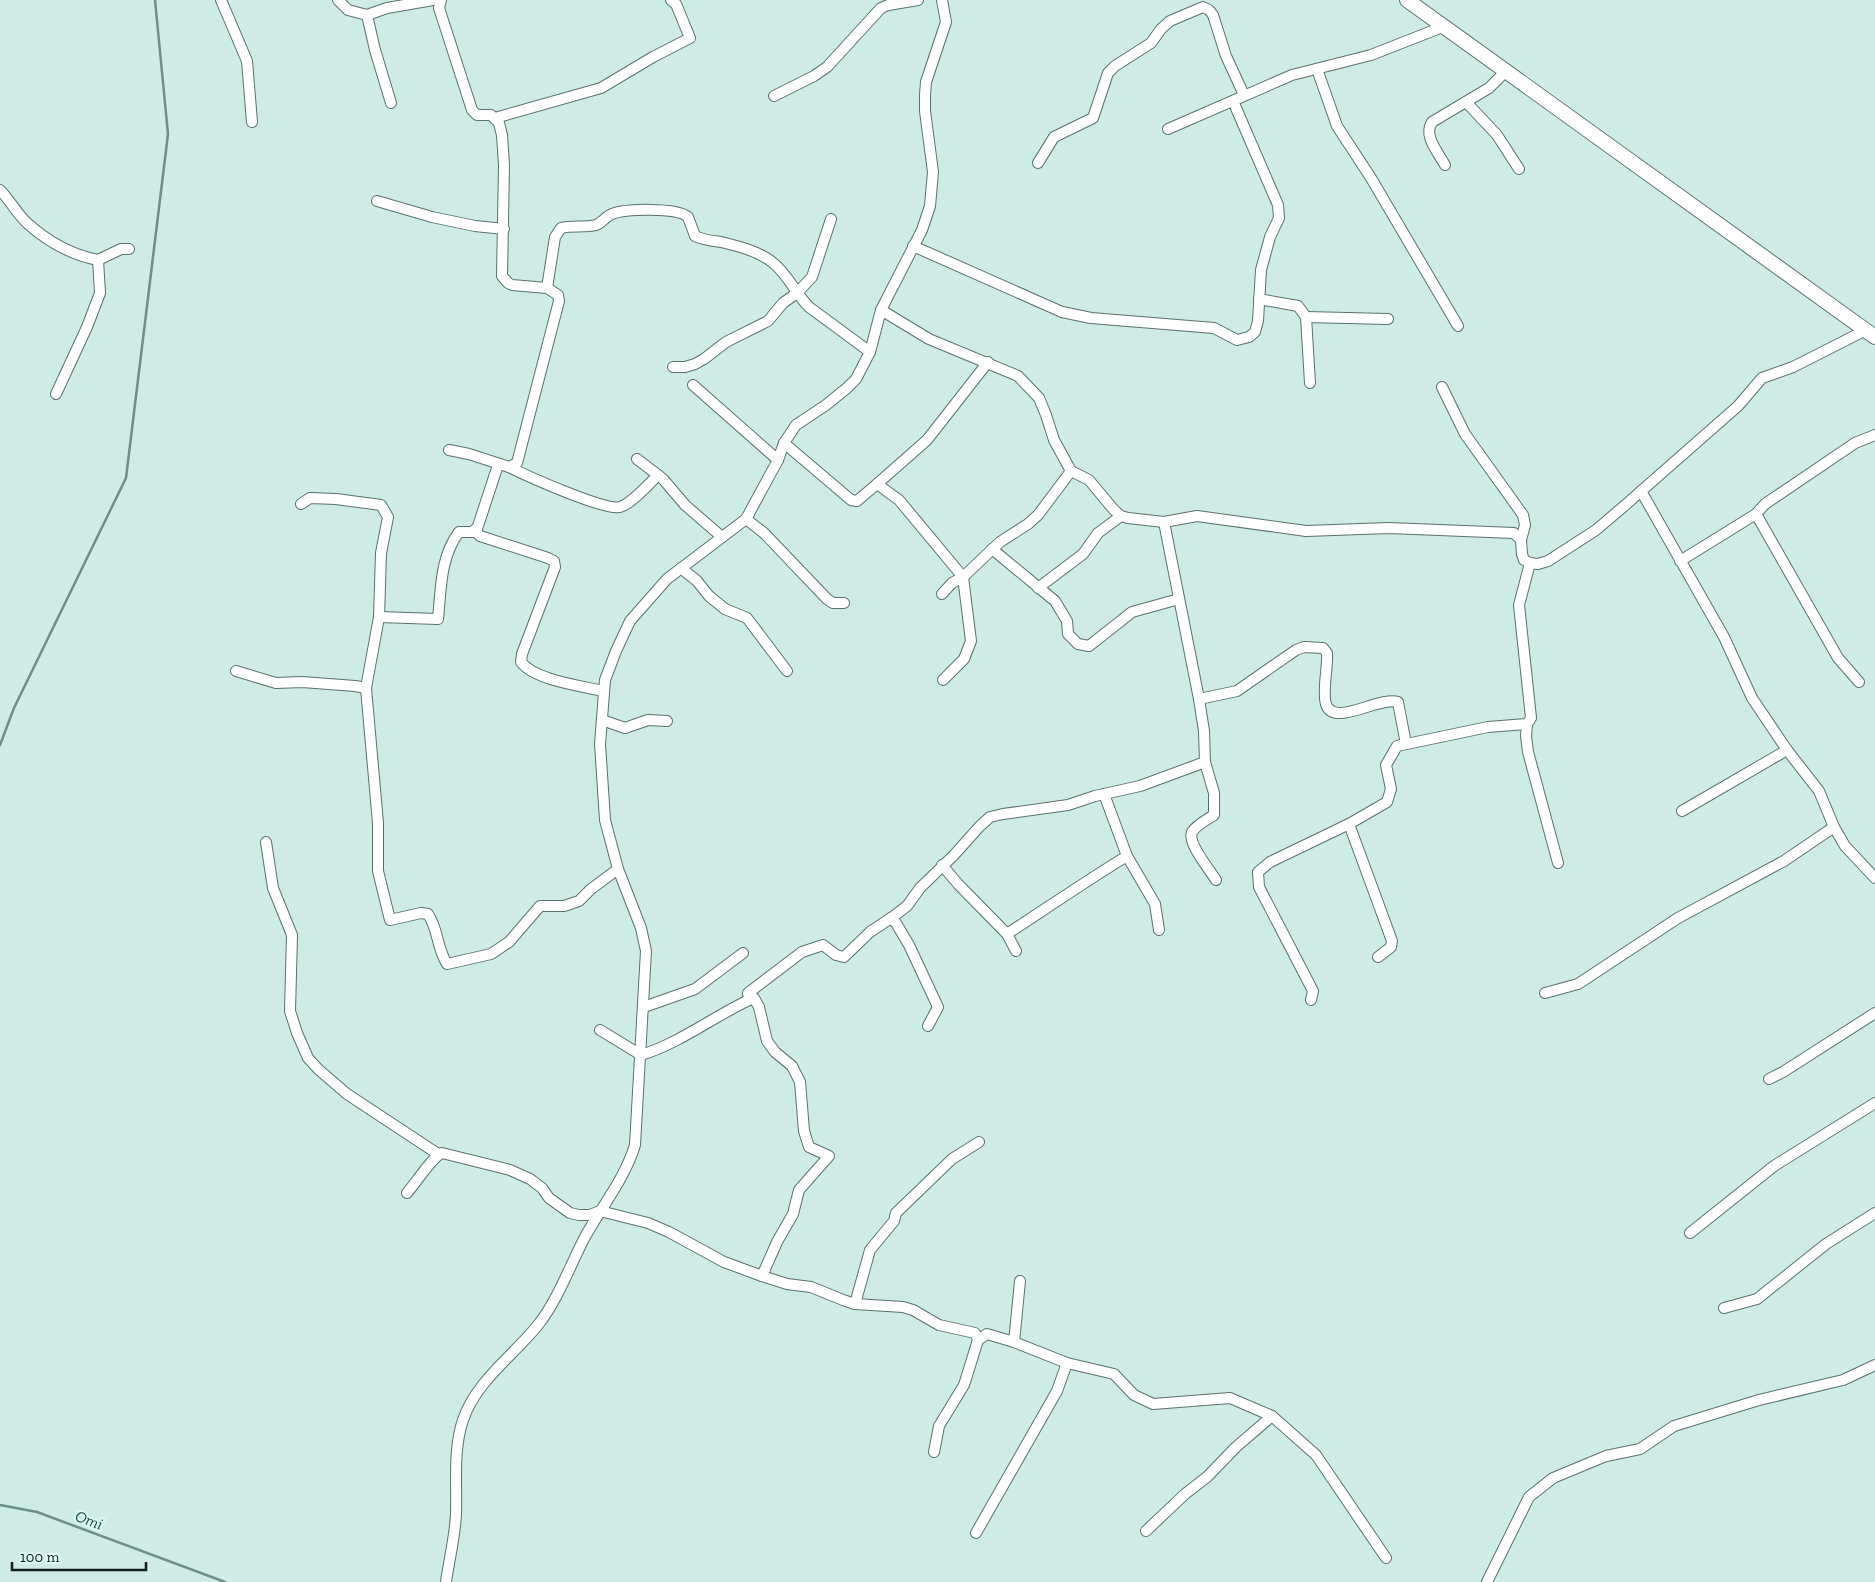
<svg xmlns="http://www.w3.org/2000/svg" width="1875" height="1582" font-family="'Zilla Slab',serif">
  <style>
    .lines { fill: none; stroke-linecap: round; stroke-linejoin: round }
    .stream { stroke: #6b8f89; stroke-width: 2.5 }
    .street-casing { stroke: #59726e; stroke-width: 12 }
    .secondary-casing { stroke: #59726e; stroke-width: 16 }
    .street { stroke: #fff; stroke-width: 10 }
    .secondary { stroke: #fff; stroke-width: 14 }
    .labels { text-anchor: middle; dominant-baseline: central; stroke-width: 4.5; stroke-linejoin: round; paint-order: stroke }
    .water-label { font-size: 16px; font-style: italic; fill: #164b44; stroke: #dbf8f2 }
  </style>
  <rect width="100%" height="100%" fill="#ceebe5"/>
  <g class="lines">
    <g class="stream">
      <polyline points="0,745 14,708 126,478 168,134 155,0"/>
      <polyline points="0,1505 37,1512 225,1582"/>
    </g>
    <g class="street-casing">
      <g id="street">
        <polyline points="221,0 247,61 252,122"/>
        <polyline points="338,0 348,10 367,15 387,8 433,0"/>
        <polyline points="441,0 439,8 472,110 477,115 491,115 499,123 502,135 504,165 502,276 508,283 512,285 547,288 558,295 559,301 517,463 509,467 469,454 449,450"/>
        <polyline points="367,15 375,50 391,103"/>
        <polyline points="1317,69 1337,126 1371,178 1458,326"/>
        <polyline points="774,96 814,76 827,67 881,8 888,5 918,0"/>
        <polyline points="1466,102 1497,135 1519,169"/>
        <polyline points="495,118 601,88 653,57 690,38 676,4 671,0"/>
        <polyline points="1168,129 1292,75 1371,55 1445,26"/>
        <polyline points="1038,163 1054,137 1093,118 1108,73 1115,66 1151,43 1161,29 1170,21 1203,7 1209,10 1213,15 1226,56 1244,95"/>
        <path d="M1445,165C1438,152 1423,136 1432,122L1489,88L1506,71"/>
        <path d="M0,190C10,200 17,214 27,223C47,241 72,255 98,260L121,249H129"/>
        <polyline points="377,201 432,217 475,226 504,229"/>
        <polyline points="913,246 1062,312 1091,318 1214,328 1237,340 1249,337 1255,332 1258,321 1261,270 1270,237 1279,218 1278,205 1233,101"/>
        <path d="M547,288L555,237L561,228C572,225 585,228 596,225C602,223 606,216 612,214C625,209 677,207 688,217L695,236C703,240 713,241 721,242C738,246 758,251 772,262C788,274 795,293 809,307L870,352"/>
        <polyline points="1259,299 1298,306 1306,317 1310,383"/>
        <polyline points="881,310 929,339 1018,376 1039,398 1046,415 1054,440 1071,471 1038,515 1028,524 1000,542 963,577 952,583 942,594"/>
        <polyline points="1306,317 1388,319"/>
        <polyline points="673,367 685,367 695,364 704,359 726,342 768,321 783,303 797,293 812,277 831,219"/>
        <polyline points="693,385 778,460"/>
        <polyline points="1442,387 1465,434 1523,515 1525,525 1521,540"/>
        <polyline points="56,394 87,327 100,293 98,260"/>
        <polyline points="784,443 851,500 857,501 877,484"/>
        <polyline points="637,459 663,479 685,505 722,537"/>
        <path d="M498,465L476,532L480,536L548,558L554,561L555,567L522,654L521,662C534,680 582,686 603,691"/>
        <path d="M509,467C527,476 605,511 620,507C631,504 650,483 658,475"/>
        <polyline points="1071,471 1089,480 1114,510 1121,516 1128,518 1164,522 1197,516 1306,531 1389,528 1514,533 1521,540 1522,554 1524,560 1530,563 1538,564 1548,561 1596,530 1623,507 1738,406 1762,378 1793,367 1866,330"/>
        <path d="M301,504L310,498L336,499L381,505L388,517L381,553L379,617L366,688L378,823V871L390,920L421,913L428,914C439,931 436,946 447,964L491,954L509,942L540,906H564L579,901L591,889L618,869"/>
        <polyline points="1756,514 1838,658 1859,682"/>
        <polyline points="746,519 764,533 827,599 833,603 844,603"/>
        <path d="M1164,522L1199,699L1204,731L1205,762L1214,793V815C1208,819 1196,825 1192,832C1187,843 1210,870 1216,880"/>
        <polyline points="992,549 1055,601 1067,621 1068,634 1078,644 1089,646 1132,612 1179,599"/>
        <polyline points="1680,561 1756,514 1765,504 1855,443 1875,435"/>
        <polyline points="681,568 697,581 709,596 725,609 747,618 787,671"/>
        <polyline points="1038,588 1083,554 1098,533 1121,516"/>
        <path d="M379,617L438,619C441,590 440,557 459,532H472L477,528"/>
        <polyline points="236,671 276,683 302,682 355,686 366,688"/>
        <polyline points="943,680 964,659 971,641 963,577 899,500 877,484 927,440 988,362"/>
        <path d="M1199,699L1237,691L1296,650L1304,647L1323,648L1327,653C1328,667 1322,692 1326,704C1333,728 1379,696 1398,702L1406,744"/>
        <polyline points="602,720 625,728 648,720 667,721"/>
        <polyline points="1527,724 1526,736 1528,752 1558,863"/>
        <polyline points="1104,794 1127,856 1155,904 1159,930"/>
        <polyline points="1682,811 1787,750"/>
        <polyline points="1349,824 1392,941 1391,947 1378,957"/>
        <polyline points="1834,827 1845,846 1875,878"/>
        <polyline points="266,842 273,888 292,935 290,1011 297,1033 308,1058 318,1069 347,1094 438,1154"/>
        <polyline points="942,865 958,884 1007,934 1016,951"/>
        <polyline points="891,918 896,923 909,945 938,1007 928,1026"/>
        <path d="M1007,934C1047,908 1086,881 1127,856"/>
        <polyline points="1545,993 1578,984 1678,918 1784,861 1834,827 1819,791 1787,750 1752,698 1724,637 1641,491"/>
        <polyline points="1311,1000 1313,991 1259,887 1258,872 1270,862 1349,824 1387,802 1391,789 1386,765 1397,746 1488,727 1527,724 1531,718 1519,605 1530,563"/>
        <polyline points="644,1007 695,989 743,953"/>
        <path d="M600,1030L641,1055C680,1043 713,1017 749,1000"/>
        <polyline points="1769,1079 1783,1072 1875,1013"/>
        <path d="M407,1193C415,1184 433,1156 442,1153L510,1170L530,1179L542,1188L549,1198L570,1213L579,1215H590L600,1211L648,1223L669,1232L724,1262L762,1276L787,1284L811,1287L843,1300L855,1304L903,1307L913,1310L939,1325L975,1333L978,1340L964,1385L939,1426L934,1452"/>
        <polyline points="1690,1233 1774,1166 1875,1103"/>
        <polyline points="762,1276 777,1242 793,1214 799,1190 829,1156 809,1147 804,1131 800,1082 792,1066 775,1052 767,1041 759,1007 754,998 749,1000 748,993 802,952 823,945 836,955 844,957 870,932 894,916 907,906 920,888 954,855 980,826 990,817 1003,814 1068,805 1095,796 1140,786 1205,762"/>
        <polyline points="855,1304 870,1250 894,1221 896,1213 952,1159 979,1142"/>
        <polyline points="1724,1308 1757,1299 1826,1244 1875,1213"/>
        <polyline points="978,1340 987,1334 1014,1342 1067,1363 1114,1374 1134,1395 1153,1404 1230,1398 1272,1416 1316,1455 1386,1558"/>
        <polyline points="1014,1342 1020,1281"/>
        <polyline points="1146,1531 1185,1494 1207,1477 1236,1447 1272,1416"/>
        <polyline points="976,1533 1057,1391 1067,1363"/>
        <path d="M446,1582C449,1560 455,1537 456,1514C457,1484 453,1449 463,1420C476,1381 513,1356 538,1325C559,1298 570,1265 586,1235C603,1205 625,1178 635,1145L646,951L641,928L618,869L605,820L600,744L605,680L616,651L630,621L667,579L746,519L778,460L784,443L796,425L826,405L847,388L856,379L870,352L881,310L922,230L930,206L933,172L925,111V95L926,82L946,22L942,0"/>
        <polyline points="1487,1582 1529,1497 1553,1478 1606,1456 1640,1449 1674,1426 1759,1400 1843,1380 1875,1365"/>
      </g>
    </g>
    <g class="secondary-casing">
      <polyline id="secondary" points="1407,0 1875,337"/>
    </g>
    <use href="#street" class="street"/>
    <use href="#secondary" class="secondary"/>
  </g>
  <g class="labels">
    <g class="water-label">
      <text transform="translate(89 1520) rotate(20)">Omi</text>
    </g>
  </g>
  <path d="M12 1562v8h134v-8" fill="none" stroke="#131e1c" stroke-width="2.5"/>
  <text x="20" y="1562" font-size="15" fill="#131e1c" stroke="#dbf8f2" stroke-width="4" paint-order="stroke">100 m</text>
</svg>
